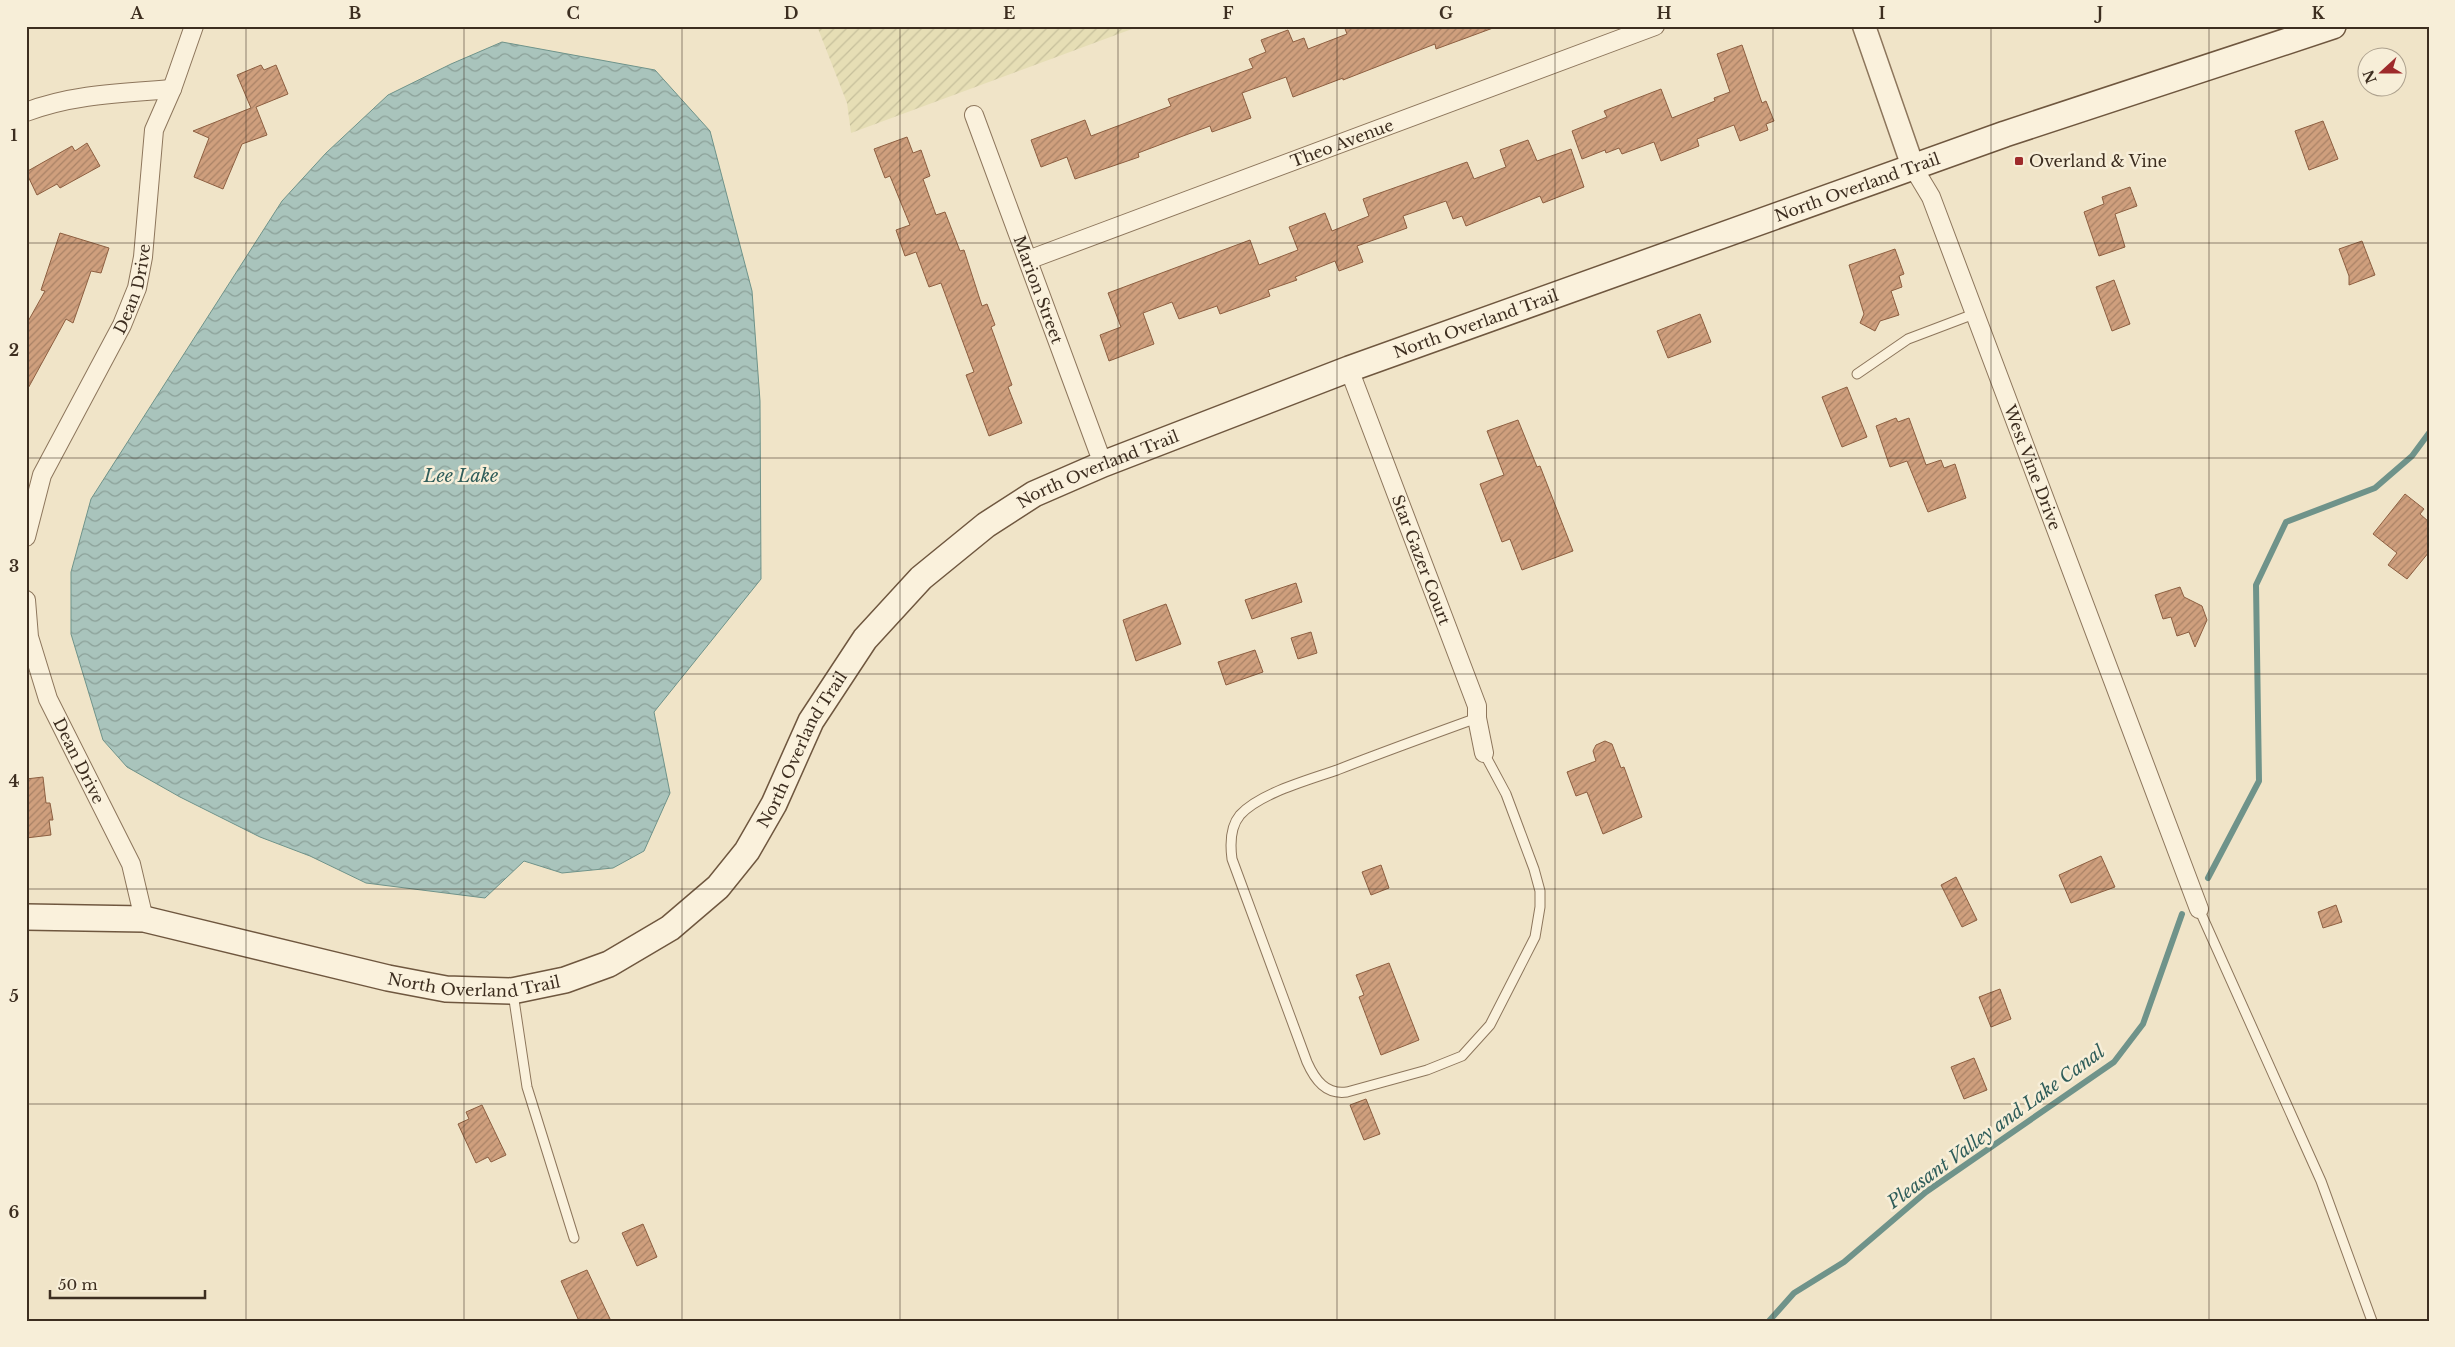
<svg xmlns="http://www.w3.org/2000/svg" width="2455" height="1347" font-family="'Libre Baskerville',serif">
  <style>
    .farmland { fill: url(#farmland-furrows) }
    .water { fill: url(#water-waves); stroke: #6f938a }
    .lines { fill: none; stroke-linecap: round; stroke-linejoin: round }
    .stream { stroke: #6f938a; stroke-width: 6 }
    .building { fill: url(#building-hatch); stroke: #8d5f41 }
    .service-casing { stroke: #8d765c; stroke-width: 11 }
    .minor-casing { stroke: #8d765c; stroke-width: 20 }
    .tertiary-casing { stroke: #8d765c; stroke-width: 25 }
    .secondary-casing { stroke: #6f573f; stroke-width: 28 }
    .service { stroke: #faf1dc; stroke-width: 9 }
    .minor { stroke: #faf1dc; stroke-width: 18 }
    .tertiary { stroke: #faf1dc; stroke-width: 22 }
    .secondary { stroke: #faf1dc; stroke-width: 25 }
    .grid { fill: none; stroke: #3d2e20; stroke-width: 1; stroke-opacity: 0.55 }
    .poi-dot { fill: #9e2a2b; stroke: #f7eed8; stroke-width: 2 }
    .labels { text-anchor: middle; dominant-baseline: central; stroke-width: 5; stroke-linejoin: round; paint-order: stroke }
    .street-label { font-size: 16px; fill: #3d2e20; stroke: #f7eed8 }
    .poi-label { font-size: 16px; fill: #3d2e20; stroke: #f7eed8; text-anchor: start }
    .water-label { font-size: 18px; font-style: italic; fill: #2f5d5a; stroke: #f7eed8 }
    .neatline { fill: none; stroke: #3d2e20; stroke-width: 2 }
    .grid-label { font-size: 16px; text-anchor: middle; font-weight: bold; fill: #3d2e20 }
  </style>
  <defs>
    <pattern id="farmland-furrows" width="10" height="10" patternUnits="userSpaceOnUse" patternTransform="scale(1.25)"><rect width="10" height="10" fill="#e6deb5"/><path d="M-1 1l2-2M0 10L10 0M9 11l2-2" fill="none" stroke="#c6bf9b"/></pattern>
    <pattern id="water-waves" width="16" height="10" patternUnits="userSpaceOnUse" patternTransform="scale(1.25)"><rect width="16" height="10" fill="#a9c4bc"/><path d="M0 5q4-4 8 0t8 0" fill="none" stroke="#8ba098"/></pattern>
    <pattern id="building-hatch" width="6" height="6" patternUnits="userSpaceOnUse" patternTransform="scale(1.25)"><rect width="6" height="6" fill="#cf9f7d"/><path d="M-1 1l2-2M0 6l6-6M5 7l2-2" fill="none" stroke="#a98266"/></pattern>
  </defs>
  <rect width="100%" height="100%" fill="#f0e4c8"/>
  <polygon class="farmland" points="817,26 1140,26 851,133 847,103"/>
  <polygon class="water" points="502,42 655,70 710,131 752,291 760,401 761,579 654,712 670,793 644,851 613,868 562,873 524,861 485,898 366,883 310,856 260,837 180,797 127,767 103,740 71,634 71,572 91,499 282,201 326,153 388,95 451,64"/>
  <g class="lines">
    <g class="stream">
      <polyline points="2208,878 2259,781 2256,585 2286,522 2375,488 2412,456 2429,433"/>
      <polyline points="1769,1321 1794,1293 1844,1262 1926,1192 2114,1062 2143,1024 2182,914"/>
    </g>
  </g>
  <g class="building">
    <polygon points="1344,26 1493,26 1493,28 1436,49 1435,44 1343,80 1343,78 1293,97 1286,77 1242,93 1251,118 1212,132 1210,126 1183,136 1138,153 1139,157 1075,179 1067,157 1041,167 1031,140 1085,120 1091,136 1171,106 1168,99 1253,68 1249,59 1266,52 1261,40 1288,30 1293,42 1304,38 1308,49 1347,34"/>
    <polygon points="1742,45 1762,103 1766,101 1774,121 1766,124 1768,130 1740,141 1734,125 1697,139 1699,146 1661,161 1654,142 1622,154 1619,148 1606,153 1605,150 1582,159 1572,131 1607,117 1604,111 1661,89 1672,118 1715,101 1714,98 1730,92 1717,54"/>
    <polygon points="261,65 264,70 276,65 288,94 256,107 267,135 242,144 223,189 194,177 209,138 193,131 251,108 237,75"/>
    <polygon points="2323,121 2338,159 2309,170 2295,131"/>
    <polygon points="907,137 913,153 921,150 930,176 923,179 936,215 945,212 960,251 964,250 982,306 987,304 995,325 991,327 1012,385 1008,387 1022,423 989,436 966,375 974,372 941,283 929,287 916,252 905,256 896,230 910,225 890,176 885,178 874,149"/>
    <polygon points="1528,140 1537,161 1571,149 1584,187 1543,203 1540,196 1466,226 1462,216 1453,219 1446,201 1403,216 1407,228 1357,246 1363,262 1339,271 1335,261 1295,277 1297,280 1268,290 1270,296 1220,314 1217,306 1179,319 1172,302 1143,313 1154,344 1109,361 1100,335 1121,327 1108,293 1250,240 1259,265 1298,250 1289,227 1325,213 1332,231 1369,216 1363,199 1467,162 1474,179 1506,167 1500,150"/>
    <polygon points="87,143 100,166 60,188 57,184 37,195 26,172 72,146 75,151"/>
    <polygon points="2130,187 2137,206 2115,214 2125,247 2099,256 2084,212 2104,204 2102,197"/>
    <polygon points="60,233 109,248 101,273 91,271 73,323 66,319 26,392 26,325 45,291 41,290"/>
    <polygon points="2362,241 2375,275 2349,285 2349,276 2339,249"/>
    <polygon points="1895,249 1904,274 1899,276 1902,287 1891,291 1899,315 1880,321 1875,331 1860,323 1864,314 1849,265"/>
    <polygon points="2114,280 2130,324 2112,331 2096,287"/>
    <polygon points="1700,314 1711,342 1668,358 1657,331"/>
    <polygon points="1847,387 1867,437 1842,447 1822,397"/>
    <polygon points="1896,418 1898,422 1909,418 1926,465 1941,460 1944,468 1955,464 1966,498 1928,512 1907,461 1890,467 1876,426"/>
    <polygon points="1518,420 1537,467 1540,466 1573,551 1522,570 1510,539 1502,542 1480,484 1504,475 1487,431"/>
    <polygon points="2405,494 2424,509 2420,514 2429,522 2429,552 2407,579 2388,565 2397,553 2373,534"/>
    <polygon points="1296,583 1302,602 1252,619 1245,600"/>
    <polygon points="2180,587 2184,597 2202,606 2207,620 2195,647 2189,632 2177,636 2171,617 2163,619 2155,595"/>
    <polygon points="1166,604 1181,644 1136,661 1123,620"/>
    <polygon points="1311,632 1317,653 1298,659 1291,638"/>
    <polygon points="1255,650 1263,672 1226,685 1218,662"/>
    <polygon points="1605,741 1612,744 1621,768 1624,767 1642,817 1603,834 1587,792 1576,796 1567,772 1596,761 1593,751 1596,745"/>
    <polygon points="43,777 46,803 50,803 53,820 49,820 51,835 26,838 26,779"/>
    <polygon points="2101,856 2115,887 2071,903 2059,875"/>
    <polygon points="1381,865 1389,888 1371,895 1362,872"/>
    <polygon points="1956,877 1977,920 1962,927 1941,885"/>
    <polygon points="2336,905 2342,922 2323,928 2318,912"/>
    <polygon points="1389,963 1419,1040 1381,1055 1359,997 1364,995 1356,975"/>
    <polygon points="2000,989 2011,1019 1991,1027 1979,997"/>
    <polygon points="1974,1058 1987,1090 1964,1099 1951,1067"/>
    <polygon points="1366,1099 1380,1134 1364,1140 1350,1105"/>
    <polygon points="482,1105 506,1155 491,1162 488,1157 476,1163 458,1124 469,1119 466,1112"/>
    <polygon points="643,1224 657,1257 637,1266 622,1233"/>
    <polygon points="587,1270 601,1300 611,1321 579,1321 561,1281"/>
  </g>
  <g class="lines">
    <g class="service-casing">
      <g id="service">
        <polyline points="1857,374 1908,339 1974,314"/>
        <path d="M1477,718C1430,735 1383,752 1337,770C1309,780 1260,793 1240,815C1230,827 1230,844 1232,859L1307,1062C1315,1080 1326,1095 1347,1092L1427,1070L1462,1056L1490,1025L1535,937L1540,907V891L1534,869L1506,794L1484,753"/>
        <polyline points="2199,909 2321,1181 2372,1321"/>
        <polyline points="513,993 527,1087 574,1238"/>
      </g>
    </g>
    <g class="minor-casing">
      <g id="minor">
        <path d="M26,112C73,94 123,93 172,89"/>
        <path id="s1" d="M974,115L1103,464"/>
        <path id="s2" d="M1913,167L1931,197L2199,909"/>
        <path id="s3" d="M1028,260L1655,26"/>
        <path id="s4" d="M1349,369L1477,706V718L1484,753"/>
        <path id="s5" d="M26,537L42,475L122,325L137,288L143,257L154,130L172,89L194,26"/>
        <path id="s6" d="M26,600L29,637L48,699L131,864L144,919"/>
      </g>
    </g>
    <g class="tertiary-casing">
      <polyline id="tertiary" points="1864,26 1913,167"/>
    </g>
    <g class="secondary-casing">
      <g id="secondary">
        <path id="s7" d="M26,917L144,919L388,978L446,989L512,991L565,980L609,964L670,928L718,887L747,851L774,804L811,721L865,639L921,578L986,525L1034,494L1103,464L1349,369L2005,134L2333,26"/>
      </g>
    </g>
    <use href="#service" class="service"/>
    <use href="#minor" class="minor"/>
    <use href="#tertiary" class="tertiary"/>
    <use href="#secondary" class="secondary"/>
  </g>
  <path class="grid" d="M246,26V1321M464,26V1321M682,26V1321M900,26V1321M1118,26V1321M1337,26V1321M1555,26V1321M1773,26V1321M1991,26V1321M2209,26V1321M26,243H2429M26,458H2429M26,674H2429M26,889H2429M26,1104H2429"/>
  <rect class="poi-dot" x="2014" y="156" width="10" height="10" rx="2.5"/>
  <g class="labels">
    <g class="street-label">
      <text stroke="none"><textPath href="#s3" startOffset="335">Theo Avenue</textPath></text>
      <text stroke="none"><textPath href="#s7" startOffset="2121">North Overland Trail</textPath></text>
      <text stroke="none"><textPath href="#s5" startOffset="272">Dean Drive</textPath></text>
      <text stroke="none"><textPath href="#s1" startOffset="186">Marion Street</textPath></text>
      <text stroke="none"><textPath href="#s7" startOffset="1716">North Overland Trail</textPath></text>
      <text stroke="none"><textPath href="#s2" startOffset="324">West Vine Drive</textPath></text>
      <text stroke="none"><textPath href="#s7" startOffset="1311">North Overland Trail</textPath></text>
      <text stroke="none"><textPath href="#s4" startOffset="204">Star Gazer Court</textPath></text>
      <text stroke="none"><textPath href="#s7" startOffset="891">North Overland Trail</textPath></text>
      <text stroke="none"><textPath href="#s6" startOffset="171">Dean Drive</textPath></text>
      <text stroke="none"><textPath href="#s7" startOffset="456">North Overland Trail</textPath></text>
    </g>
    <g class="poi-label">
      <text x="2029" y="161">Overland &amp; Vine</text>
    </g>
    <g class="water-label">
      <text x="461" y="476">Lee Lake</text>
      <text transform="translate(1996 1127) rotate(-36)">Pleasant Valley and Lake Canal</text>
    </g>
  </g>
  <rect width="2455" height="1347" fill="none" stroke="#f7eed8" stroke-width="55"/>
  <g transform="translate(2382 72) rotate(249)"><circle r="24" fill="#f7eed8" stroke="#ada18e"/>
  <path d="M0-4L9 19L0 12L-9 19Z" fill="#9e2a2b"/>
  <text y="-8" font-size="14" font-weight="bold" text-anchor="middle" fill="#3d2e20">N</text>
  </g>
  <path d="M50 1290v8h155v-8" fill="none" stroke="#3d2e20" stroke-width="2.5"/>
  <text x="58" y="1290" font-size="15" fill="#3d2e20" stroke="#f7eed8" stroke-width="4" paint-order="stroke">50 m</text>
  <rect x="28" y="28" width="2400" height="1292" class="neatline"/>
  <g class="grid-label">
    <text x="137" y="19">A</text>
    <text x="355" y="19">B</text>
    <text x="573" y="19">C</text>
    <text x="791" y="19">D</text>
    <text x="1009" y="19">E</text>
    <text x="1228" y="19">F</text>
    <text x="1446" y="19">G</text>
    <text x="1664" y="19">H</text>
    <text x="1882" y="19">I</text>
    <text x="2100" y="19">J</text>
    <text x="2318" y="19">K</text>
    <text x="14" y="141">1</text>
    <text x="14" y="356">2</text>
    <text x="14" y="572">3</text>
    <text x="14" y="787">4</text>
    <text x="14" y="1002">5</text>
    <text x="14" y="1218">6</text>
  </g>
</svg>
